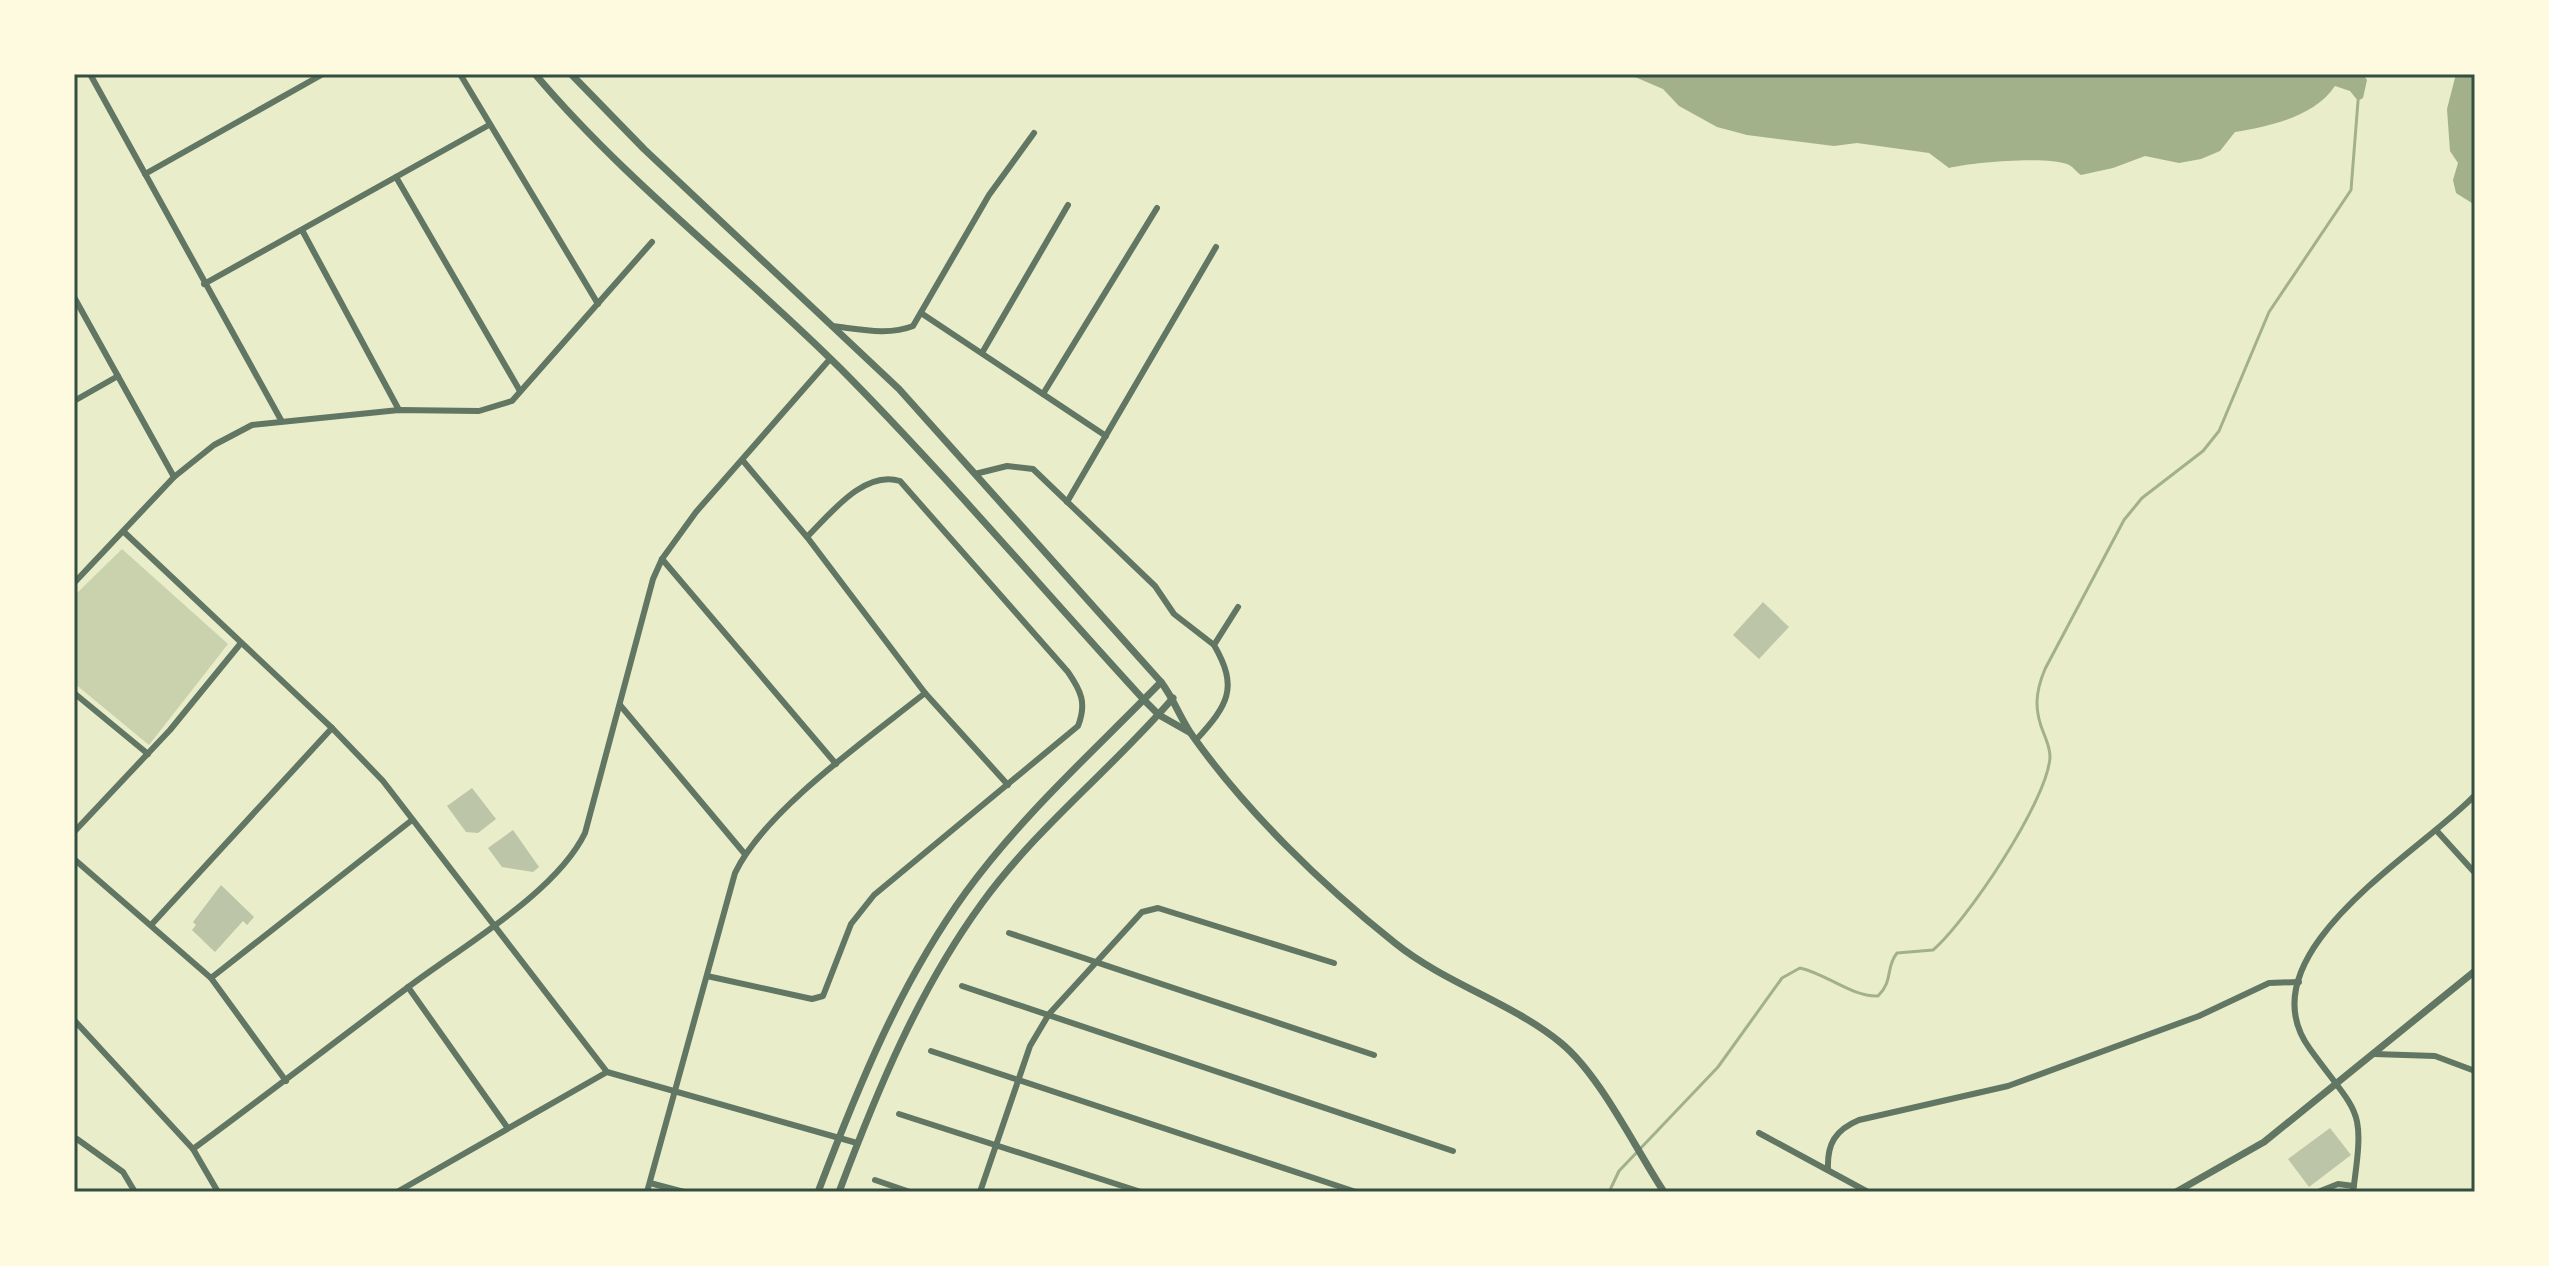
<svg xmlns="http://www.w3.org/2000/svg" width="2549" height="1266" font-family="'PT Sans',sans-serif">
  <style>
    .green { fill: #cad2ad }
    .water { fill: #a3b18a }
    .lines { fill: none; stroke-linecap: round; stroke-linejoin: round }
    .stream { stroke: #a3b18a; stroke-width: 3 }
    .building { fill: #bcc5a7 }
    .minor { stroke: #617663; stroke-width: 6 }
    .tertiary { stroke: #617663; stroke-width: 7 }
    .neatline { fill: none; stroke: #344e41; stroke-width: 3 }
  </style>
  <rect width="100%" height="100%" fill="#e9edc9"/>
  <polygon class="green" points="122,549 228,644 149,745 74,683 74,596"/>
  <g class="water">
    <path d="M1628,74H2363L2367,80L2363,98L2358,101L2350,91L2335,86C2314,117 2270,126 2235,132L2220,151L2201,159L2179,163L2145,156L2113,168L2081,175C2076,172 2073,166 2067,164C2047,156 1971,162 1949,168L1929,153L1857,143L1834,146L1747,135L1717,127L1679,106L1663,89Z"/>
    <polygon points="2456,74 2475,74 2475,205 2456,193 2453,180 2458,163 2450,151 2447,109"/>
  </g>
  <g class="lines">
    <path class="stream" d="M1609,1192L1619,1171L1718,1067L1782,978L1800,968C1827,974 1852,997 1878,996C1894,980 1885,968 1897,953L1933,950C1967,921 2048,800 2050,757C2050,748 2047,742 2044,734C2034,710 2035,693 2045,669L2124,520L2142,498L2203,451L2219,431L2269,312L2351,190L2358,101"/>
  </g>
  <g class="building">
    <polygon points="1763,602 1789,627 1759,659 1733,635"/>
    <polygon points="472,788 496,819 478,833 466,832 447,806"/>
    <polygon points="513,830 539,867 533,872 502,867 488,848"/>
    <polygon points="221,885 254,917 247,925 243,921 215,952 192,930 196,925 193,922"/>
    <polygon points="2330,1128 2351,1155 2309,1187 2288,1159"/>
  </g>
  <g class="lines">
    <g class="minor">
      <polyline points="90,74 281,420"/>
      <polyline points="460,74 598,304"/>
      <polyline points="145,174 323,74"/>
      <polyline points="396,177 520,391"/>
      <polyline points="302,230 399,410"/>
      <polyline points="204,284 489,125"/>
      <polyline points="74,297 174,477"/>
      <polyline points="921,313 1106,436"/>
      <path d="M832,326C859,329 888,336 913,326L989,195L1034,133"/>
      <polyline points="982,353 1068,205"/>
      <polyline points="1043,394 1157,208"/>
      <polyline points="74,401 118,376"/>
      <polyline points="744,462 807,537 925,693 1008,785"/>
      <polyline points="975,474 1007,466 1033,469 1155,586 1174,614 1214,645"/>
      <polyline points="1067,502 1216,247"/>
      <polyline points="124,532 332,728 383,781 607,1072 857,1143"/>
      <polyline points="662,559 836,764"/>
      <polyline points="74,583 174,477 214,445 252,425 399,410 479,411 512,401 652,242"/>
      <polyline points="74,693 148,754"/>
      <polyline points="620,705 744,853"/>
      <path d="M1196,740C1228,705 1239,688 1214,645L1238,607"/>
      <polyline points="2436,830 2475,873"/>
      <polyline points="74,832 170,730 241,643"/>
      <polyline points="74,859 211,978 286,1081"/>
      <polyline points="152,924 332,728"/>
      <polyline points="1009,933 1374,1055"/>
      <path d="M707,976L812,999L823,996L851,924L874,895L1078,726C1087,703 1081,691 1068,672L900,481C864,470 831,513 807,537"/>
      <polyline points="211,978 412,820"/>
      <polyline points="962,986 1453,1151"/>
      <polyline points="408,987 507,1127"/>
      <polyline points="74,1020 193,1149 218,1192"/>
      <polyline points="931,1051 1356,1192"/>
      <polyline points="2374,1054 2435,1056 2475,1071"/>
      <polyline points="899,1114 1141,1192"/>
      <polyline points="1759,1133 1868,1192"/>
      <polyline points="77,1139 123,1172 135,1192"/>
      <path d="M193,1149C265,1096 336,1041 407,988C461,947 556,893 585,833L653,579L662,559L696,512L830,359"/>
      <path d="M1828,1169C1827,1144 1835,1130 1859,1120L2008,1086L2199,1016L2269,983L2299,982"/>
      <polyline points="875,1180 910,1192"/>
      <polyline points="650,1183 684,1192"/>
      <polyline points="397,1192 607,1072"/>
      <path d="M647,1192L735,873C764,811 870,737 925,693"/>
      <polyline points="980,1192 1030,1046 1049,1014 1142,912 1158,908 1334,963"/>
      <polyline points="2318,1192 2338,1184 2354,1186"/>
      <path d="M2353,1192C2365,1105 2360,1118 2310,1049C2240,954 2424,850 2475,795"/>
    </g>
    <g class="tertiary">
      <path d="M535,74C626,182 741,269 841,369C946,475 1043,590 1144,700L1159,715L1189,732"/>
      <path d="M571,74L644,149L899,389L1161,682C1174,699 1180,718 1192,735C1245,810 1322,885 1395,943C1446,984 1511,1002 1561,1043C1600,1075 1635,1148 1664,1192"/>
      <path d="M818,1192C858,1087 900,983 966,892C1022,815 1095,750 1161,682"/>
      <path d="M839,1192C877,1091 918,991 982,903C1037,827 1112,769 1173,698"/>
      <polyline points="2176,1192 2264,1142 2475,971"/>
    </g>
  </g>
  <rect width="2549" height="1266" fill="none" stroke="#fefae0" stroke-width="152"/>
  <rect x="76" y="76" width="2397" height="1114" class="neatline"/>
</svg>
